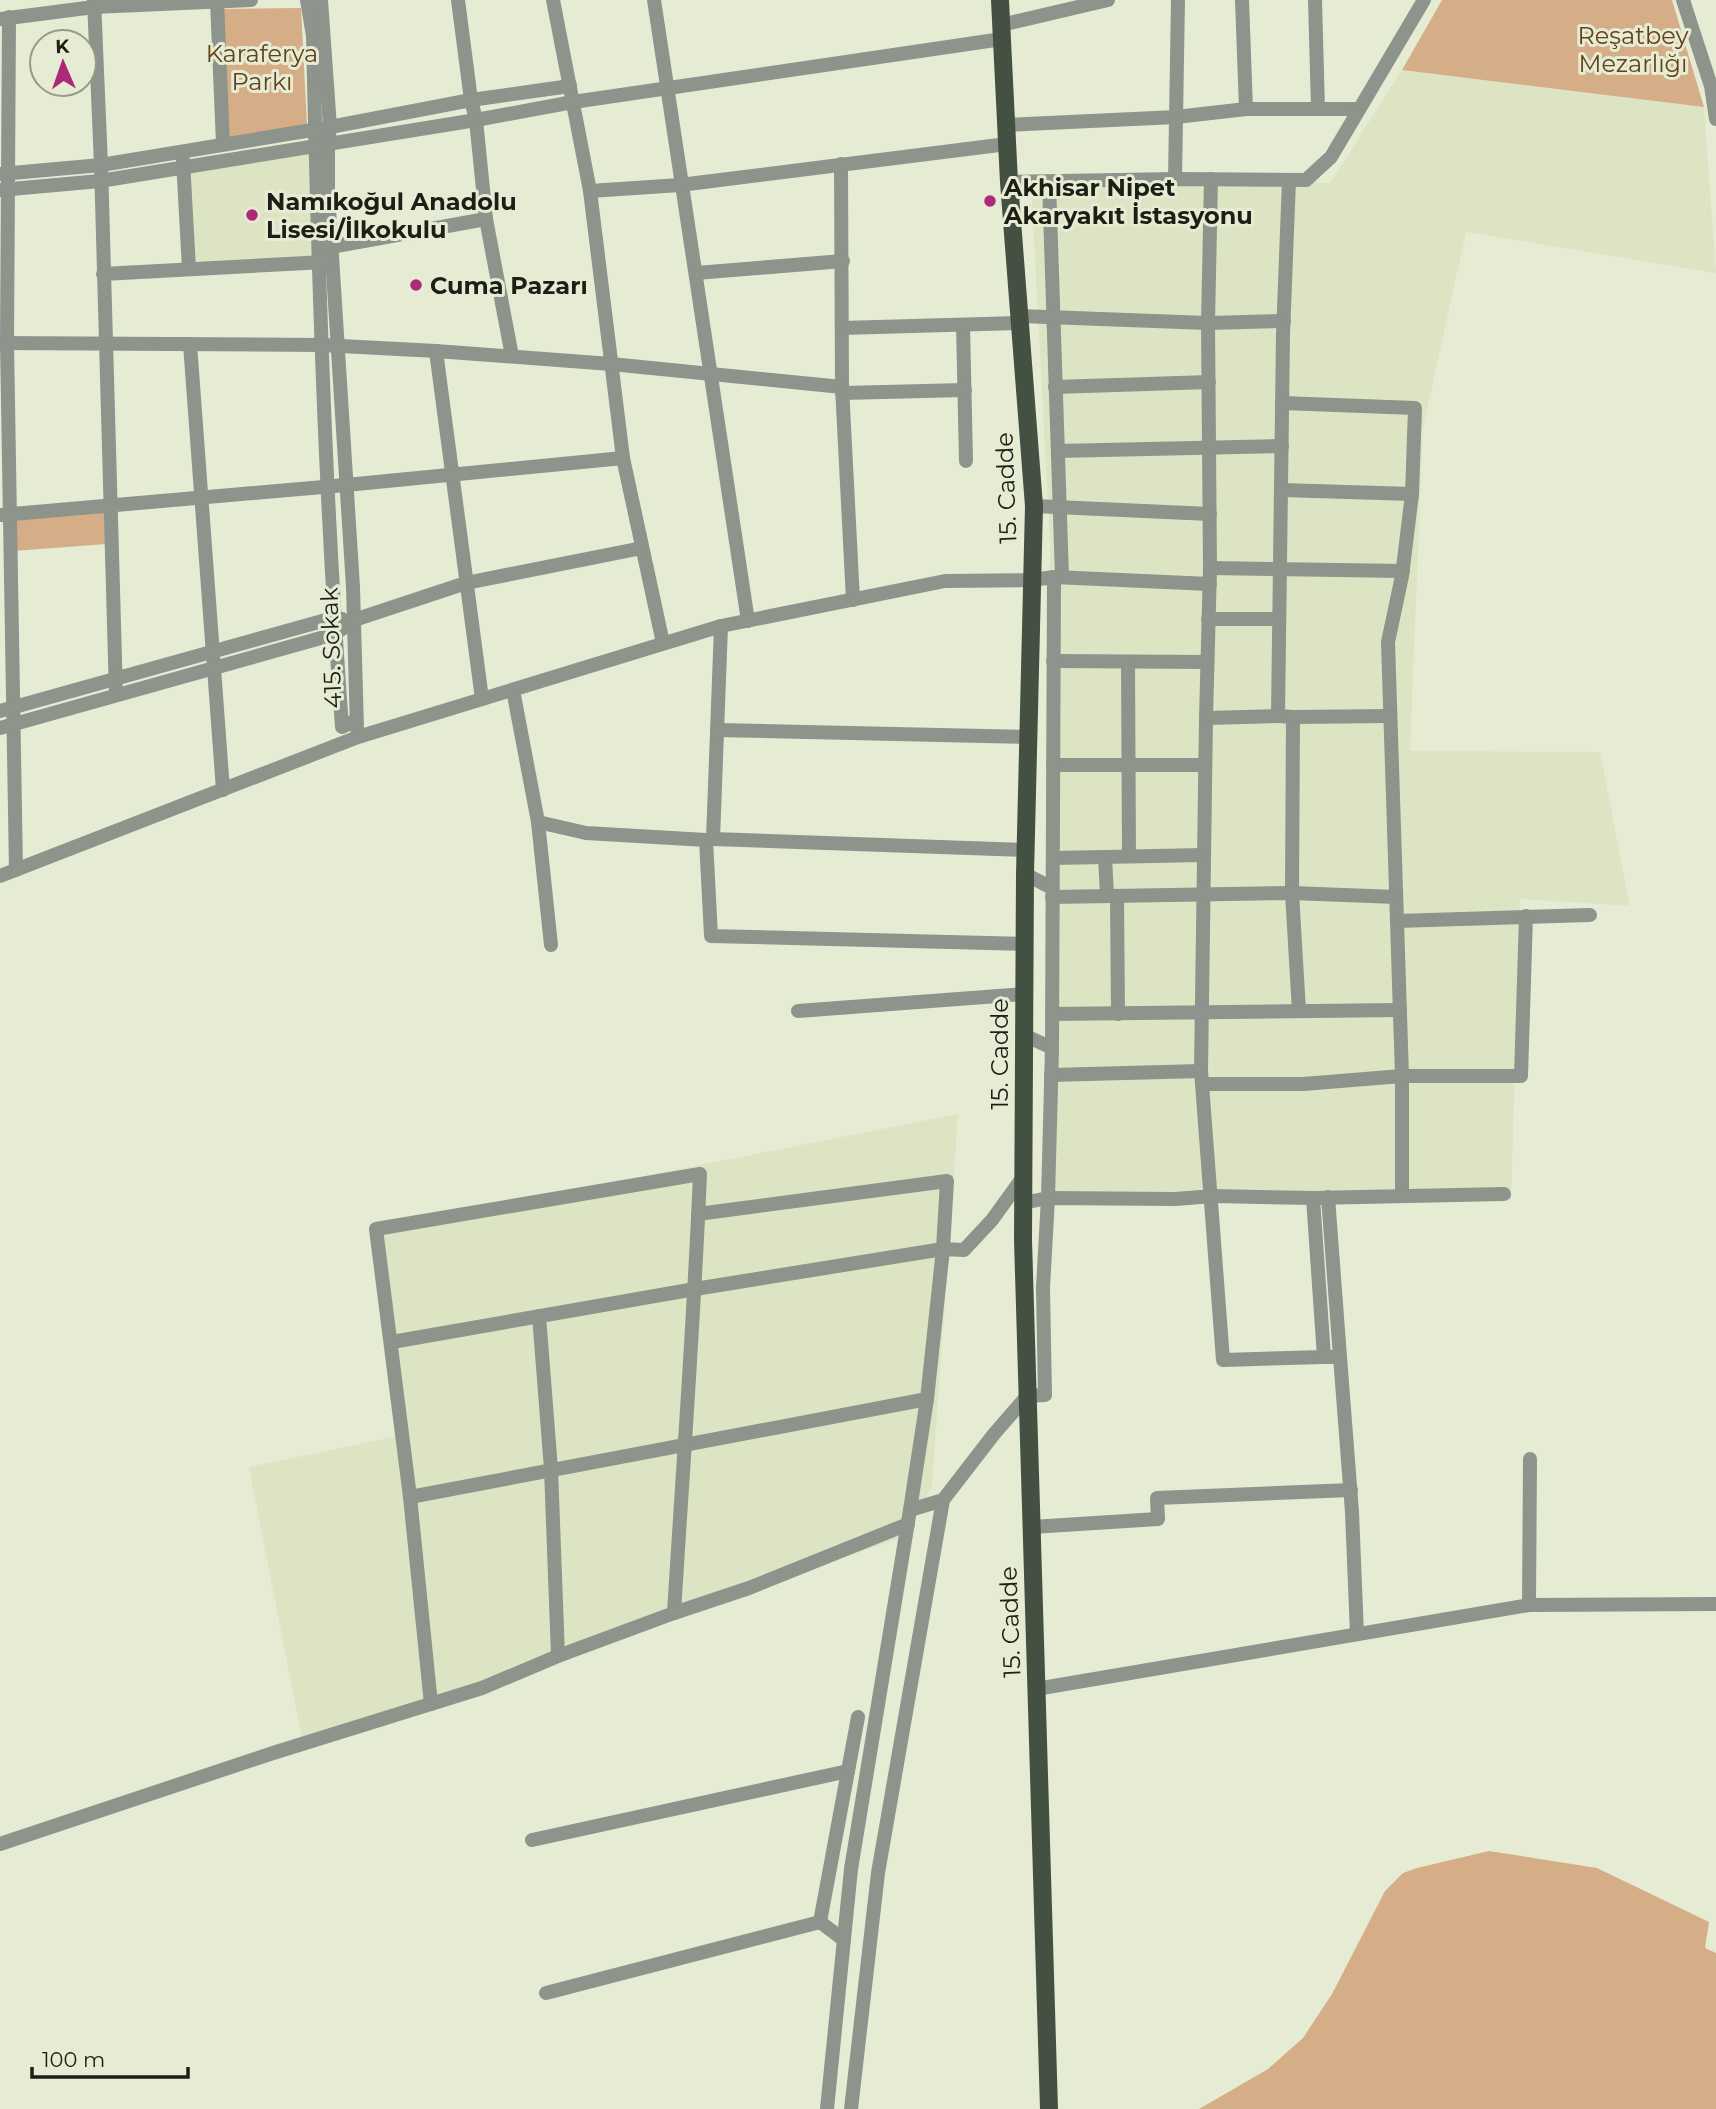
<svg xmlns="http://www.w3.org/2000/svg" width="1716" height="2109" font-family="Montserrat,sans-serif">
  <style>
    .built { fill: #dde4c4 }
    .green { fill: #d5ae87 }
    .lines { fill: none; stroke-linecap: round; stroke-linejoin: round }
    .minor { stroke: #8d948c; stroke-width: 14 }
    .major { stroke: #435042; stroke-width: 18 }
    .poi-dot { fill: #ab2976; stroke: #e6ecd4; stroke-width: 2.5 }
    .labels { text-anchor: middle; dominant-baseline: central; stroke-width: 6; stroke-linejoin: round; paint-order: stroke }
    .park-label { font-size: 24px; fill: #64411a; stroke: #e6ecd4 }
    .poi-label { font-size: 24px; font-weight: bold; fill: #1d1f16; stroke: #e6ecd4; text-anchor: start }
    .street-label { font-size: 24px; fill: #1d1f16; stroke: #e6ecd4 }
  </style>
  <rect width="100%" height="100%" fill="#e6ecd4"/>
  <g class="built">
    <polygon points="1402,70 1704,107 1716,273 1466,232 1423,428 1410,751 1600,752 1630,906 1520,899 1511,1201 1044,1204 1050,545 1031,182 1330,183"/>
    <polygon points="315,145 318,263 189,269 184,167"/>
    <polygon points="958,1114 932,1486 906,1536 303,1744 249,1467 403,1435 376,1229"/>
  </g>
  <g class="green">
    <polygon points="1442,0 1672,0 1704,107 1402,70"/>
    <polygon points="301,8 307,125 223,139 217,9"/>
    <polygon points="104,512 106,544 14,551 13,518"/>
    <polygon points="1489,1851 1597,1868 1709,1922 1705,1948 1716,1953 1716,2109 1199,2109 1268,2069 1303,2038 1332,1994 1385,1891 1403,1873 1417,1868"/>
  </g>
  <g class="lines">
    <g class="minor">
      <polyline points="94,0 101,165 116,695"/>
      <path d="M307,0L313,36C318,267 325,497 342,727L356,720"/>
      <polyline points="321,0 330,127 328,144 328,193 353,587 357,729"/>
      <polyline points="458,0 471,100 476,120 486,219 512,356"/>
      <polyline points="553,0 590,191 623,458 663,643"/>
      <path d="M654,0C684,207 715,414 748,621"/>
      <polyline points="1242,0 1246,109"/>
      <polyline points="1315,0 1318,109"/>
      <polyline points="1683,0 1711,86 1716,119"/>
      <polyline points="217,1 223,144"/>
      <polyline points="9,17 7,343 16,870"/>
      <polyline points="1,19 94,7 251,0"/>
      <polyline points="1001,25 1108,0"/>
      <polyline points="1006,125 1176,117 1246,109 1359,109"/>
      <polyline points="183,160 189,269"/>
      <polyline points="841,164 842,387 853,600"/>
      <polyline points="1,174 101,165 330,127 471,100 570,86"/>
      <polyline points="1175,179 1178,0"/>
      <polyline points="1211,179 1208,323 1210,568 1206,718 1201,1071 1223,1360 1324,1357 1313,1198"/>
      <polyline points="1289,180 1283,335 1278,716 1293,717 1292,893 1299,1011"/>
      <polyline points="1009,182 1175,179 1306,180 1331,157 1424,0"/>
      <polyline points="1049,182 1062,577"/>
      <polyline points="0,190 100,181 476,120 573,102 1002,39"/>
      <polyline points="590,191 680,185 1007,144"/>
      <polyline points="325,248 486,219"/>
      <polyline points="696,273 843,261"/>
      <polyline points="103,274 325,262"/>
      <polyline points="1020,316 1208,323 1284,321"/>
      <polyline points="963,325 966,461"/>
      <polyline points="842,328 1021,323"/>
      <polyline points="0,343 322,345 436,351 611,364 842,387"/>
      <polyline points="190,344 223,790"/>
      <polyline points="436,351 482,699"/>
      <polyline points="1055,387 1209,382"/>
      <polyline points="842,393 965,390"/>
      <polyline points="1282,403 1415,408 1412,494 1402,576 1388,642 1402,1076 1402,1196"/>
      <polyline points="1058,451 1282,446"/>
      <polyline points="1281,490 1412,494"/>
      <polyline points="1034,506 1210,514"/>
      <polyline points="1,515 346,485 623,458"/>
      <polyline points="1210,568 1403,571"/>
      <polyline points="1208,619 1279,619"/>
      <polyline points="721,626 713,839 706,840 711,936 1024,944"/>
      <polyline points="1053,661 1207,662"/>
      <polyline points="1128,662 1129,856"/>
      <polyline points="513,690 538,822 551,945"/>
      <polyline points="0,711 333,618 342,619"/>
      <polyline points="1293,717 1390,716"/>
      <polyline points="1206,718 1278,716"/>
      <polyline points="0,728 335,634 354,620 466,583 642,548"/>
      <polyline points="717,730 1028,737"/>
      <polyline points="1053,765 1205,765"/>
      <polyline points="538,822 586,833 706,840"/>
      <polyline points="713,839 1026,850"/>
      <polyline points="1105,857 1107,896"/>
      <polyline points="1053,858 1204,855"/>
      <polyline points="1025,874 1052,888"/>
      <polyline points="0,876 358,737 721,626 945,581 1032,580 1054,577 1210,584"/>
      <polyline points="1117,896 1118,1014"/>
      <polyline points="1052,897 1292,893 1396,897"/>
      <polyline points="1397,921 1590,915"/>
      <polyline points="798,1011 1024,994"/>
      <polyline points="1052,1014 1400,1010"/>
      <polyline points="1024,1035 1052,1048"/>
      <polyline points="1051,1075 1201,1071"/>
      <polyline points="1203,1084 1303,1084 1402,1076 1521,1076 1526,916"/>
      <polyline points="1328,1197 1340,1357"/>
      <polyline points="1023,1203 1048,1198 1175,1199 1214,1196 1313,1198 1504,1194"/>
      <polyline points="539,1316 551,1469 558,1656"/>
      <polyline points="392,1342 695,1289 943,1249 947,1181 698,1214"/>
      <polyline points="1324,1357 1340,1357 1352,1512 1357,1634"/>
      <polyline points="410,1497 927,1399"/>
      <polyline points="910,1510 927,1399 943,1249 964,1250 992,1220 1023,1177"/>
      <polyline points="1032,1527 1158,1519 1157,1498 1351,1490"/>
      <polyline points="1529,1605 1530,1459"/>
      <polyline points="1036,1689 1529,1605 1716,1604"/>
      <path d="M431,1704L410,1497L376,1229L700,1174C694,1320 683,1466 674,1613"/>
      <polyline points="532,1840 848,1771 858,1717"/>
      <polyline points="0,1844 273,1753 482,1688 558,1656 674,1613 749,1588 908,1524"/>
      <polyline points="820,1922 848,1771"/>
      <polyline points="546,1993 820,1922 844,1940"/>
      <polyline points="827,2109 851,1869 910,1510 943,1500 994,1434 1027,1396 1045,1395 1043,1288 1048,1198 1052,1048 1054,577"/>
      <polyline points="851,2109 878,1873 943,1500"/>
    </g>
    <polyline class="major" points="1000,0 1009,182 1034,506 1025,874 1023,1240 1049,2109"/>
  </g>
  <g class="poi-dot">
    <circle cx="990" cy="201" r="7"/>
    <circle cx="252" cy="215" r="7"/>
    <circle cx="416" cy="285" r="7"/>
  </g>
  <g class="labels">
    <g class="park-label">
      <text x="1633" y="35">Reşatbey<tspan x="1633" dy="28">Mezarlığı</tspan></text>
      <text x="262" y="53">Karaferya<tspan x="262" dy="28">Parkı</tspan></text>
    </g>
    <g class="poi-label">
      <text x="1004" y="187">Akhisar Nipet<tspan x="1004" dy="28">Akaryakıt İstasyonu</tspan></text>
      <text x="266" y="201">Namıkoğul Anadolu<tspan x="266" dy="28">Lisesi/İlkokulu</tspan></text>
      <text x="430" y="285">Cuma Pazarı</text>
    </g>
    <g class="street-label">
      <text transform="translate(1006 488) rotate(-92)">15. Cadde</text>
      <text transform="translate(331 648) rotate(-92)">415. Sokak</text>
      <text transform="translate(999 1054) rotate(-90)">15. Cadde</text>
      <text transform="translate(1010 1622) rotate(-92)">15. Cadde</text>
    </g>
  </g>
  <g transform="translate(63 63) rotate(358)"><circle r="33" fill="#e6ecd4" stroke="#969a88" stroke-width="2"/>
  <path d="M0-5L12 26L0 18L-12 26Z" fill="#ab2976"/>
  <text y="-10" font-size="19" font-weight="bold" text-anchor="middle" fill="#1d1f16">K</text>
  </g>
  <path d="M32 2067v10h156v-10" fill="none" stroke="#1d1f16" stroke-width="3.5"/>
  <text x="42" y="2067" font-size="21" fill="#1d1f16" stroke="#e6ecd4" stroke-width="5" paint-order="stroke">100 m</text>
</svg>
